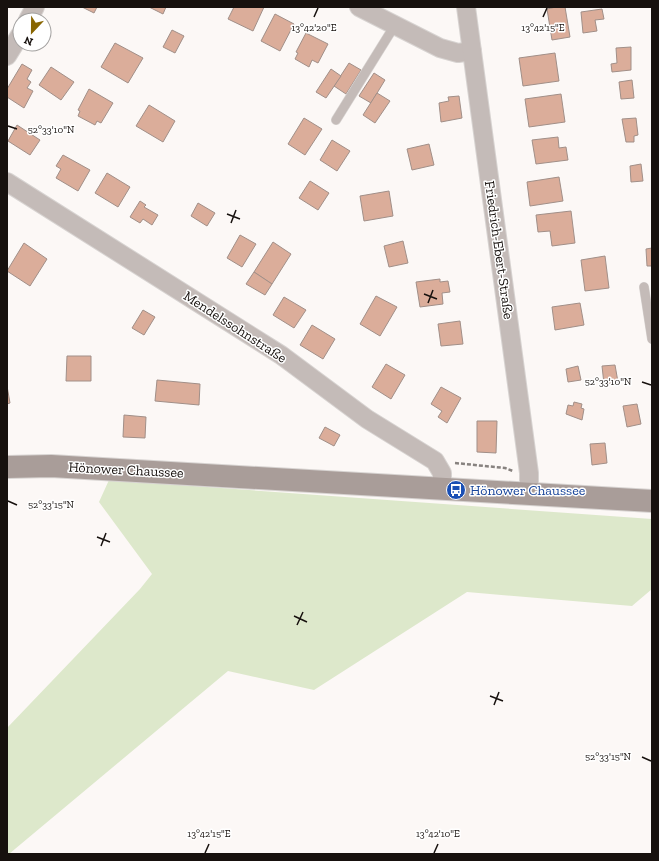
<svg xmlns="http://www.w3.org/2000/svg" width="659" height="861" font-family="'Zilla Slab',serif">
  <style>
    .green { fill: #dde8cb }
    .building { fill: #dbad9a; stroke: #a18f88 }
    .lines { fill: none; stroke-linecap: round; stroke-linejoin: round }
    .lane-casing { stroke: #d7d3d1; stroke-width: 10 }
    .street-casing { stroke: #d7d3d1; stroke-width: 20 }
    .secondary-casing { stroke: #d7d3d1; stroke-width: 24 }
    .path { stroke: #87827f; stroke-width: 2.5; stroke-dasharray: 4 2; stroke-linecap: butt }
    .lane { stroke: #c4bbb8; stroke-width: 9 }
    .street { stroke: #c4bbb8; stroke-width: 18 }
    .secondary { stroke: #a99d99; stroke-width: 22 }
    .ticks { fill: none; stroke: #17110e; stroke-width: 1.5 }
    .labels { text-anchor: middle; dominant-baseline: central; stroke-width: 3; stroke-linejoin: round; paint-order: stroke }
    .street-label { font-size: 14px; fill: #17110e; stroke: #fff }
    .transit-label { font-size: 14px; fill: #164399; stroke: #fff; text-anchor: start }
    .ticks-label { font-size: 10px; text-anchor: middle; fill: #17110e; stroke: #fff; stroke-width: 3; stroke-linejoin: round; paint-order: stroke }
  </style>
  <rect width="100%" height="100%" fill="#fcf8f6"/>
  <polygon class="green" points="109,480 652,519 652,589 632,606 467,592 314,690 228,671 9,854 7,854 7,728 140,589 152,574 99,502"/>
  <g class="building">
    <polygon points="82,7 97,7 94,13"/>
    <polygon points="149,7 166,7 163,14"/>
    <polygon points="234,7 264,7 253,31 228,19"/>
    <polygon points="556,7 565,7 570,37 552,40 547,9"/>
    <polygon points="602,9 604,19 595,20 597,31 583,33 581,12"/>
    <polygon points="275,14 294,24 280,51 261,41"/>
    <polygon points="172,30 184,36 175,53 163,47"/>
    <polygon points="306,33 328,44 318,63 312,60 309,67 295,59 298,53 296,52"/>
    <polygon points="115,43 143,58 128,83 101,67"/>
    <polygon points="631,47 631,70 612,72 611,64 617,63 616,48"/>
    <polygon points="555,53 559,81 523,86 519,58"/>
    <polygon points="349,63 361,70 346,94 334,86"/>
    <polygon points="22,64 32,70 27,79 31,82 27,88 33,91 24,108 7,97 7,89"/>
    <polygon points="51,67 74,82 61,100 39,85"/>
    <polygon points="331,69 341,76 326,98 316,92"/>
    <polygon points="374,73 385,80 371,103 359,96"/>
    <polygon points="632,80 634,98 621,99 619,82"/>
    <polygon points="89,89 113,103 101,123 97,121 95,125 78,116 80,111 78,110"/>
    <polygon points="377,93 390,101 375,123 363,115"/>
    <polygon points="561,94 565,122 529,127 525,99"/>
    <polygon points="459,96 462,118 441,122 439,103 449,101 448,97"/>
    <polygon points="149,105 175,121 163,142 136,126"/>
    <polygon points="304,118 322,129 305,155 288,144"/>
    <polygon points="636,118 638,135 634,136 634,142 626,142 622,119"/>
    <polygon points="17,125 40,140 30,155 8,141"/>
    <polygon points="558,137 559,148 566,147 568,160 536,164 532,140"/>
    <polygon points="332,140 350,151 337,171 320,160"/>
    <polygon points="429,144 434,165 412,170 407,149"/>
    <polygon points="63,155 90,170 78,191 56,178 61,169 56,166"/>
    <polygon points="641,164 643,181 631,182 630,166"/>
    <polygon points="107,173 130,187 118,207 95,193"/>
    <polygon points="559,177 563,201 530,206 527,182"/>
    <polygon points="310,181 329,193 318,210 299,198"/>
    <polygon points="389,191 393,216 364,221 360,196"/>
    <polygon points="140,201 146,205 144,207 158,215 152,225 143,219 140,223 130,217"/>
    <polygon points="198,203 215,213 207,226 191,216"/>
    <polygon points="571,211 575,243 552,246 550,231 538,232 536,215"/>
    <polygon points="240,235 256,244 242,267 227,258"/>
    <polygon points="403,241 408,263 389,267 384,246"/>
    <polygon points="273,242 291,254 272,284 254,272"/>
    <polygon points="24,243 47,259 30,286 7,271"/>
    <polygon points="652,248 652,266 647,266 646,249"/>
    <polygon points="605,256 609,288 585,291 581,260"/>
    <polygon points="254,272 272,284 265,295 246,284"/>
    <polygon points="440,279 440,282 448,281 450,292 442,293 443,304 420,307 416,282"/>
    <polygon points="376,296 397,307 380,336 360,324"/>
    <polygon points="284,297 306,310 294,328 273,315"/>
    <polygon points="580,303 584,325 555,330 552,307"/>
    <polygon points="143,310 155,317 144,335 132,328"/>
    <polygon points="460,321 463,344 441,346 438,324"/>
    <polygon points="312,325 335,339 323,359 300,345"/>
    <polygon points="67,356 91,356 91,381 66,381"/>
    <polygon points="386,364 405,375 391,399 372,387"/>
    <polygon points="615,365 618,382 604,384 602,366"/>
    <polygon points="578,366 581,380 568,382 566,369"/>
    <polygon points="157,380 200,384 199,405 155,401"/>
    <polygon points="7,386 10,403 7,404"/>
    <polygon points="441,387 461,398 447,423 438,417 442,411 431,404"/>
    <polygon points="574,402 582,404 581,408 584,409 582,420 566,414 568,405 573,406"/>
    <polygon points="637,404 641,424 627,427 623,406"/>
    <polygon points="124,415 146,417 145,438 123,437"/>
    <polygon points="477,421 497,421 496,453 477,452"/>
    <polygon points="325,427 340,435 334,446 319,438"/>
    <polygon points="605,443 607,463 592,465 590,444"/>
  </g>
  <g class="lines">
    <g class="lane-casing">
      <g id="lane">
        <polyline points="336,120 395,25"/>
        <polyline points="644,287 652,339"/>
      </g>
    </g>
    <g class="street-casing">
      <g id="street">
        <polyline points="359,7 440,48 458,53 472,51"/>
        <polyline points="466,7 529,473 529,494"/>
        <polyline points="28,20 35,7"/>
        <polyline points="7,56 20,35"/>
        <polyline points="7,182 281,355 367,419 435,461 442,473 442,489"/>
      </g>
    </g>
    <g class="secondary-casing">
      <polyline id="secondary" points="7,467 51,466 652,501"/>
    </g>
    <polyline class="path" points="455,463 505,468 513,471"/>
    <use href="#lane" class="lane"/>
    <use href="#street" class="street"/>
    <use href="#secondary" class="secondary"/>
  </g>
  <path class="ticks" d="M314,17L318,8M543,17L547,8M8,126L17,129M227,214L240,219M231,223L236,210M424,294L437,299M428,303L433,290M642,382L651,385M8,501L17,505M97,537L110,542M101,546L106,533M294,616L307,622M297,625L303,612M490,696L503,701M494,705L499,692M642,757L651,761M205,853L209,844M434,853L438,844"/>
  <defs>
    <g id="bus-disc" transform="scale(1)"><circle r="9.5" fill="#1a4fb4" stroke="#fff"/><path d="M-5-6H5V4H4V6H2V4H-2V6H-4V4H-5ZM-3.5-4V0h7V-4ZM-3.5 1.2v1.5H-2V1.2ZM2 1.2v1.5H3.5V1.2Z" fill="#fff"/></g>
  </defs>
  <g fill-rule="evenodd">
    <use href="#bus-disc" x="456" y="490"/>
  </g>
  <g class="labels">
    <g class="street-label">
      <text transform="translate(499 250) rotate(82)">Friedrich-Ebert-Straße</text>
      <text transform="translate(235 327) rotate(33)">Mendelssohnstraße</text>
      <text transform="translate(126 470) rotate(3)">Hönower Chaussee</text>
    </g>
    <g class="transit-label">
      <text x="470" y="490">Hönower Chaussee</text>
    </g>
  </g>
  <g class="ticks-label">
    <text x="543" y="31">13°42'15"E</text>
    <text x="314" y="31">13°42'20"E</text>
    <text x="51" y="133">52°33'10"N</text>
    <text x="608" y="385">52°33'10"N</text>
    <text x="51" y="508">52°33'15"N</text>
    <text x="608" y="760">52°33'15"N</text>
    <text x="209" y="837">13°42'15"E</text>
    <text x="438" y="837">13°42'10"E</text>
  </g>
  <rect width="659" height="861" fill="none" stroke="#17110e" stroke-width="16"/>
  <g transform="translate(32 32) rotate(202)"><circle r="19" fill="#ffffff" stroke="#a2a09f"/>
  <path d="M0-3L7 15L0 10L-7 15Z" fill="#886501"/>
  <text y="-6" font-size="11" font-weight="bold" text-anchor="middle" fill="#17110e">N</text>
  </g>
</svg>
